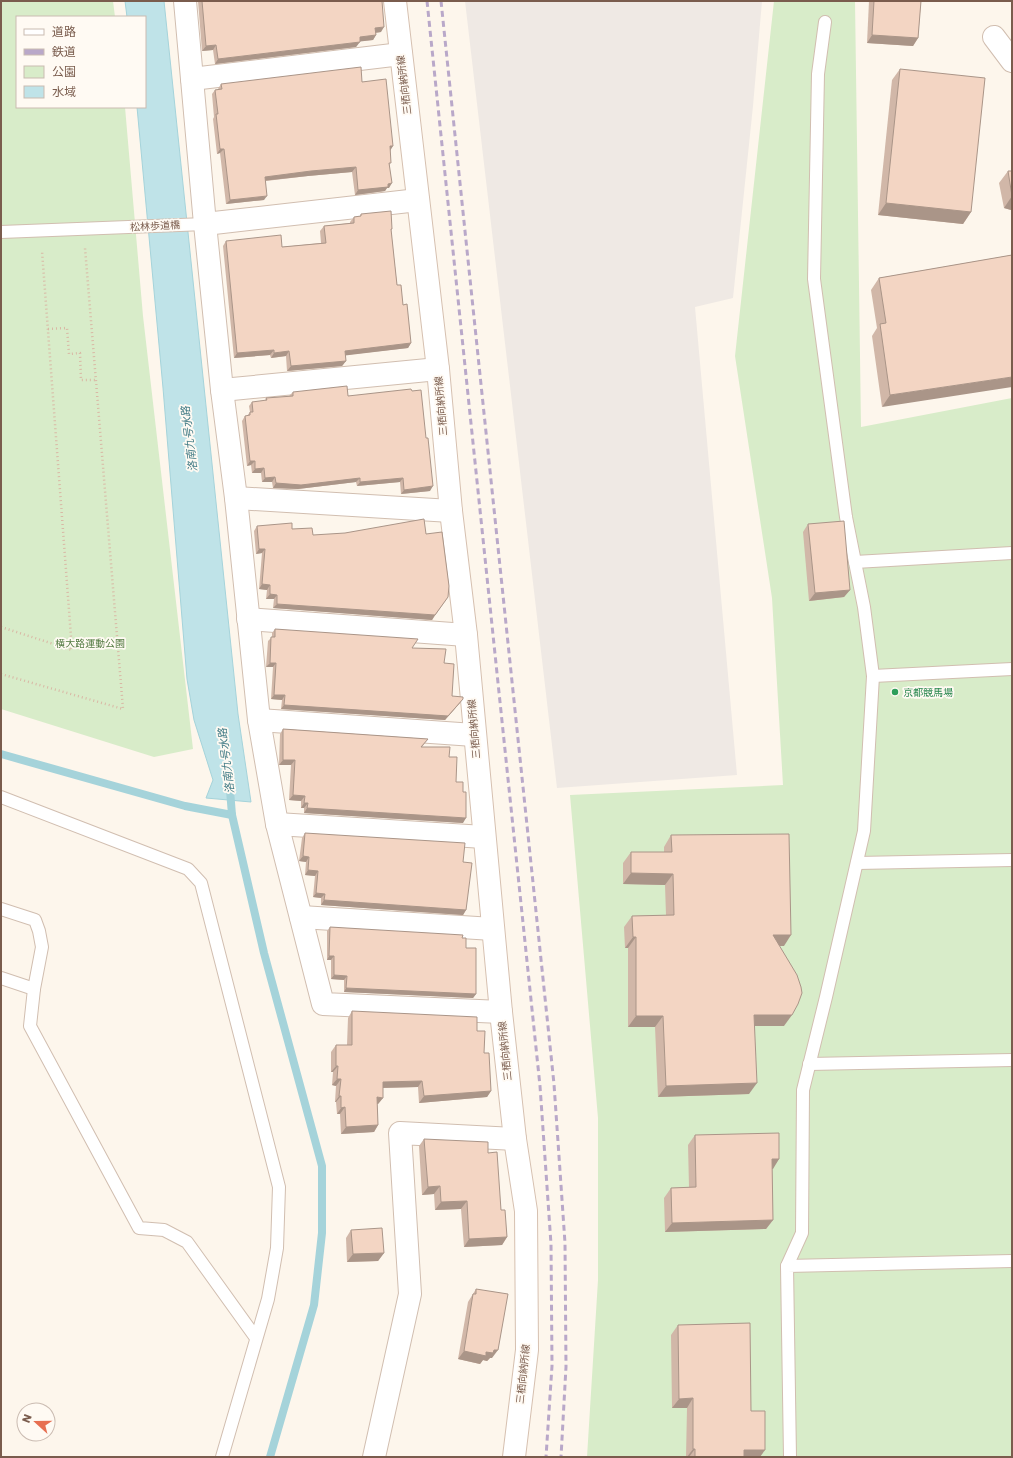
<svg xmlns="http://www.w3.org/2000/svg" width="1013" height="1458" font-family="Poppins,'Noto Sans JP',sans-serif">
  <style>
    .industrial { fill: #efe9e4 }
    .green { fill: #d8ecc9 }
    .water { fill: #bfe3e8; stroke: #a5d3da }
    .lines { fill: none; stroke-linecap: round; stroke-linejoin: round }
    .stream { stroke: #a5d3da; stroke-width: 8 }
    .lane-casing { stroke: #d1beb0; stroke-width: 14 }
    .street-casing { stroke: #d1beb0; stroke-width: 24 }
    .secondary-casing { stroke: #d6c0b0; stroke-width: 24 }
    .path { stroke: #d9b8a5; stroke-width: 2.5; stroke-dasharray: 1 3; stroke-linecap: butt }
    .lane { stroke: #fff; stroke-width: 12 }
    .street { stroke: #fff; stroke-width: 22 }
    .secondary { stroke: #fff; stroke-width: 22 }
    .rail { stroke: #b9a8c9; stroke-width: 3; stroke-dasharray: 6 4; stroke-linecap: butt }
    .wall { fill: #d1b7a8 }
    .shaded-wall { fill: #aa9588 }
    .building { fill: #f3d5c3; stroke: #aa9588 }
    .leisure-dot { fill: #2e9e5b; stroke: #fffaf3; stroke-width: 1.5 }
    .labels { text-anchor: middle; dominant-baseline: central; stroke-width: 3.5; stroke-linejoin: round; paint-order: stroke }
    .street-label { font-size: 10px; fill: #7a5c4d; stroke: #fffaf3 }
    .park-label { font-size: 10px; fill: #537a41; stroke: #fffaf3 }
    .leisure-label { font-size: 10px; fill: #27864d; stroke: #fffaf3; text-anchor: start }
    .water-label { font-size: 11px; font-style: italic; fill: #437c86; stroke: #fffaf3 }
  </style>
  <rect width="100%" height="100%" fill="#fdf6ec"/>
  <polygon class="industrial" points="465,1 762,1 753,106 733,298 695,307 737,775 557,788"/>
  <g class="green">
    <polygon points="1,1 113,1 115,17 17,17 17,107 125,107 143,316 193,749 154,757 1,709"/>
    <polygon points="774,1 855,1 861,427 1012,398 1012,1457 587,1457 598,1280 598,1118 570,795 783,785 772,598 735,356"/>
  </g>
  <polygon class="water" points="125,1 164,1 238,714 251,802 206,798 213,780 194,720 187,679 163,388 137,107 145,107 145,17 127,17"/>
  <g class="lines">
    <g class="stream">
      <polyline points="1,754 185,806 232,815"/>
      <polyline points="230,790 232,815 264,953 322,1166 322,1233 314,1305 270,1457"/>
    </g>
    <g class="lane-casing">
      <g id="lane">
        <polyline points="825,22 818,74 814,279 846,517 864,607 873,676"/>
        <polyline points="1,232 205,224"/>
        <polyline points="855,562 1012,553"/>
        <polyline points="1,797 188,869 201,883 279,1187 277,1248 268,1299 222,1457"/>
        <polyline points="857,863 1012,860"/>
        <polyline points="1,909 35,920 39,931 42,947 34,989"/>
        <polyline points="1,978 34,989 30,1026 139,1228 164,1230 187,1242 256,1338"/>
        <polyline points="809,1064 1012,1060"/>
        <polyline points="787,1266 802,1233 803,1090 826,997 864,831 873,676 1012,669"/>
        <polyline points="790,1457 787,1266 1012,1261"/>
      </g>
    </g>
    <g class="street-casing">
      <g id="street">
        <polyline points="185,1 205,224 222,390 236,498 259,720 277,824 323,1004 501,1012"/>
        <polyline points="994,37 1012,61"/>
        <polyline points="192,79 401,54"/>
        <polyline points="205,224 418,200"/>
        <polyline points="222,390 438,369"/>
        <polyline points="236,498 451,511"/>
        <polyline points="248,619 466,635"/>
        <polyline points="259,720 474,735"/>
        <polyline points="277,824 484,837"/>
        <polyline points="301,917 493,929"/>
        <polyline points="374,1457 410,1294 400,1133 515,1139"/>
      </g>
    </g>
    <g class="secondary-casing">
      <polyline id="secondary" points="395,1 438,369 451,511 466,635 501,1012 515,1139 526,1211 527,1350 514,1457"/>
    </g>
    <g class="path">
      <polyline points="48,329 67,328 69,354 80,353 81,380 95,380"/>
      <polyline points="1,627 72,650 42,251"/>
      <polyline points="1,674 123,709 85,248"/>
    </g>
    <use href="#lane" class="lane"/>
    <use href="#street" class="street"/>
    <use href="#secondary" class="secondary"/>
    <g class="rail">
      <polyline points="427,1 540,1086 551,1244 552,1366 546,1457"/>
      <polyline points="441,1 554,1084 565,1243 566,1367 561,1457"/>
    </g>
  </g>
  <g class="wall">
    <polygon points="198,1 382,1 381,32 376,33 376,35 373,40 360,41 356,47 215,64 213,50 202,51"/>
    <polygon points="869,1 921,1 918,38 913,46 867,43"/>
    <polygon points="900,69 971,212 963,224 878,215 892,80"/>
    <polygon points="362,82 390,151 389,188 387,188 385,191 355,195 352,172 308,176 266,181 264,200 226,204 220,153 217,154 213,119 214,117 212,94 215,90 218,89 221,84"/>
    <polygon points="1008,171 1012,171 1012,217 1011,210 1004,208 999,183"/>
    <polygon points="361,214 392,229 391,230 397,285 403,305 411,343 408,348 345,355 346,361 342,366 287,371 286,356 271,358 270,355 234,358 223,246 226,241 282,247 321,243 320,231 324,226 350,223 350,222 354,217 360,216"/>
    <polygon points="1012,255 882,407 872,336 877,328 871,290 879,278"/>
    <polygon points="293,392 348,396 430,491 401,494 400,482 357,486 356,482 298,489 273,488 272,482 262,482 261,473 252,473 251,465 247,466 242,421 245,416 247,416 250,412 249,406 252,402 265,401 266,398 289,396"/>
    <polygon points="808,524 850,590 844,597 809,601 803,532"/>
    <polygon points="257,526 292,529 313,535 426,534 448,597 432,620 273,608 274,599 266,599 267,590 259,589 262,553 256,554 254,531"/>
    <polygon points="275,629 412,648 444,663 452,696 460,703 445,720 281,709 282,700 271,699 273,667 266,667 268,641 272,637 272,633"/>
    <polygon points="283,729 428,739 422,747 449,757 456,782 463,823 304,813 304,808 301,808 301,801 289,800 291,765 279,765 280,734"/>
    <polygon points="305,833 463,862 466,910 463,915 321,905 321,898 313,897 315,876 305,875 306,862 299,861 302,838"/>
    <polygon points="671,835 784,946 779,946 784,1026 755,1026 749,1094 658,1097 655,1027 628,1027 628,948 625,948 624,927 632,916 666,915 665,885 623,884 623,863 631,852 664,852 664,847"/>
    <polygon points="330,927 462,938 466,948 476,994 473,998 344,992 344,980 331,979 331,960 327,960 327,931"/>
    <polygon points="352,1011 477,1031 484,1053 491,1091 487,1097 419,1103 418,1087 383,1088 383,1098 378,1104 377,1104 378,1125 374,1132 341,1134 340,1114 337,1114 336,1102 335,1102 336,1086 332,1085 333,1072 331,1072 331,1052 336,1045 347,1045 348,1018"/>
    <polygon points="695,1135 779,1159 772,1169 773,1220 766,1229 665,1232 664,1198 671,1188 689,1187 688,1145"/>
    <polygon points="424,1139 488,1153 507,1237 502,1245 464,1247 461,1209 435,1210 434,1194 422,1195 419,1146"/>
    <polygon points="351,1230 384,1253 378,1261 347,1262 346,1238"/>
    <polygon points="476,1289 492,1358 490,1358 487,1361 483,1360 480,1364 458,1359 468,1302"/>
    <polygon points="678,1325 751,1411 760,1457 686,1457 687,1408 672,1408 671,1335"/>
  </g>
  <g class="shaded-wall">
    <polygon points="384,27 381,32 372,33 375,28"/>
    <polygon points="376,35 373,40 356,42 360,37"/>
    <polygon points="872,35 918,38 913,46 867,43"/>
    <polygon points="360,42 356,47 215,64 218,59"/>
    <polygon points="216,45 213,50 202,51 206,46"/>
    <polygon points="390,146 393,146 390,151"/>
    <polygon points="220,149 224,149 220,153 217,154"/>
    <polygon points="356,167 352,172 308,176 262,181 265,177 311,171"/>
    <polygon points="392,183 389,188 387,188 385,191 355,195 358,190"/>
    <polygon points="267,196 264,200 226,204 230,200"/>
    <polygon points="1012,196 1012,208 1011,210 1004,208"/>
    <polygon points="886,203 971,212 963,224 878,215"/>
    <polygon points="411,343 408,348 341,356 345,351"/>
    <polygon points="274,350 270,355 234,358 237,353"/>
    <polygon points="289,351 286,356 271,358 274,353"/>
    <polygon points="346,361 342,366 287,371 291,366"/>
    <polygon points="1012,377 1012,387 882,407 890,395"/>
    <polygon points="250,461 255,461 251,465 247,466"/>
    <polygon points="264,468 261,473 252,473 255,469"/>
    <polygon points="275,477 272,482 262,482 265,478"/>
    <polygon points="360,478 356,482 298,489 273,488 276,483"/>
    <polygon points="403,478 400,482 357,486 360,482"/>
    <polygon points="433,486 430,491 401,494 404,490"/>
    <polygon points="259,549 265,549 262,553 256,554"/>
    <polygon points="262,584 270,585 267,590 259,589"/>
    <polygon points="850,590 844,597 809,601 815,593"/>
    <polygon points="270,594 277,595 274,599 266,599"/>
    <polygon points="277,604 435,615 432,620 273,608"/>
    <polygon points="270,663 276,663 273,667 266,667"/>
    <polygon points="274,695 285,695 282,700 271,699"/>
    <polygon points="463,699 445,720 281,709 284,705"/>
    <polygon points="283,760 295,760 291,765 279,765"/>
    <polygon points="293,795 305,796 301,801 289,800"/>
    <polygon points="304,803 308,803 304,808 301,808"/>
    <polygon points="307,808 466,818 463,823 304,813"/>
    <polygon points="303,856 309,857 306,862 299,861"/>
    <polygon points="308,870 318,871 315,876 305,875"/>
    <polygon points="631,873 673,874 665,885 623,884"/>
    <polygon points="316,893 325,894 321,898 313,897"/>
    <polygon points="324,900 466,910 463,915 321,905"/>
    <polygon points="773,935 791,935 784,946 765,946"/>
    <polygon points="633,937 636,937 628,948 625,948"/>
    <polygon points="329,956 334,956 331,960 327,960"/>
    <polygon points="334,975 347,976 344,980 331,979"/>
    <polygon points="346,988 476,994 473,998 344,992"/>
    <polygon points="754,1015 792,1015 784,1026 746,1026"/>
    <polygon points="636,1016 663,1016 655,1027 628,1027"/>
    <polygon points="336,1066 338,1066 333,1072 331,1072"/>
    <polygon points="337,1079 341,1079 336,1086 332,1085"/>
    <polygon points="422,1081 418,1087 379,1088 383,1082"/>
    <polygon points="757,1083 749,1094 658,1097 666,1086"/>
    <polygon points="491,1091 487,1097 419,1103 424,1096"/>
    <polygon points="339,1096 341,1096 336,1102 335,1102"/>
    <polygon points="377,1097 383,1098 378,1104 372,1104"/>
    <polygon points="345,1107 340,1114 337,1114 341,1108"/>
    <polygon points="378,1125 374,1132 341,1134 346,1127"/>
    <polygon points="772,1159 779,1159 773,1169 765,1169"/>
    <polygon points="440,1186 434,1194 422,1195 428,1187"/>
    <polygon points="467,1201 461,1209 435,1210 441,1202"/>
    <polygon points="773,1220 766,1229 665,1232 672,1223"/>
    <polygon points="507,1237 502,1245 464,1247 469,1239"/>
    <polygon points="384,1253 378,1261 347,1262 353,1254"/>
    <polygon points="494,1350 498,1350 492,1358 490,1358 487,1361 483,1360 480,1364 458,1359 464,1351 486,1352"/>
    <polygon points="693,1398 687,1408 672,1408 679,1399"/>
    <polygon points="693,1449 695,1449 689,1457 687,1457"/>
    <polygon points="744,1450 765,1450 760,1457 739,1457"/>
  </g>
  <g class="building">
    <polygon points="202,1 382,1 384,27 375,28 376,35 360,37 360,42 218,59 216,45 206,46"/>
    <polygon points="874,1 921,1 918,38 872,35"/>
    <polygon points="361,67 362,82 386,79 393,146 390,146 391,163 389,163 392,183 388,184 388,187 358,190 356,167 311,171 265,177 267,196 230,200 224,149 220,149 216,114 218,114 215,90 222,89 221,84"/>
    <polygon points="900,69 985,78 971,212 886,203"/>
    <polygon points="1008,171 1012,171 1012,196"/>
    <polygon points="391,211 392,229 391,229 397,285 401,285 403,305 407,304 411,343 345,351 346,361 291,366 289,351 274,353 274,350 237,353 226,241 281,235 282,247 326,243 324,226 354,223 354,217 361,216 361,214"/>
    <polygon points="1012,255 1012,377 890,395 880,324 886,323 879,278"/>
    <polygon points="347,386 348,396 411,389 412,391 421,390 426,438 428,438 433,486 404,490 403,478 360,482 360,478 301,485 276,483 275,477 265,478 264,468 255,469 255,461 250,461 245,416 250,415 250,412 253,412 252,402 267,400 266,398 293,396 293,392"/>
    <polygon points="424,519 426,534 442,532 449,586 448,597 435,615 277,604 277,595 270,594 270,585 262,584 265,549 259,549 257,526 292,523 292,529 312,528 313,535 345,533"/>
    <polygon points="844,521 850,590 815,593 808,524"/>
    <polygon points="275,629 418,639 412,648 446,649 444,663 454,664 452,696 463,697 463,699 448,716 284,705 285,695 274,695 276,663 270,663 271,637 275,637"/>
    <polygon points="283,729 428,739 421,747 450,747 449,757 457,757 456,782 463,782 463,792 466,792 466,818 307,808 308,803 304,803 305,796 293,795 295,760 283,760"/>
    <polygon points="305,833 465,843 463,862 472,863 466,910 324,900 325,894 316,893 318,871 308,870 309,857 303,856"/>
    <polygon points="789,834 791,935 773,935 797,975 801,987 802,993 798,1004 792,1015 754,1015 757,1083 666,1086 663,1016 636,1016 636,937 633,937 632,916 674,915 673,874 631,873 631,852 672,852 671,835"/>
    <polygon points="330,927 463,935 462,938 466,938 466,948 476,948 476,994 346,988 347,976 334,975 334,956 329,956"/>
    <polygon points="352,1011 477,1017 477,1031 485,1031 484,1053 489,1053 491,1091 424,1096 422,1081 383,1082 383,1098 377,1097 378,1125 346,1127 345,1107 341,1108 341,1096 339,1096 341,1079 337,1079 338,1066 336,1066 336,1045 352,1045"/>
    <polygon points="779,1133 779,1159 772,1159 773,1220 672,1223 671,1188 696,1187 695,1135"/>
    <polygon points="424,1139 488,1142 488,1153 497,1152 501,1210 505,1210 507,1237 469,1239 467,1201 441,1202 440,1186 428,1187"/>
    <polygon points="382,1228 384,1253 353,1254 351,1230"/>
    <polygon points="476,1289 508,1294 498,1350 494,1350 493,1353 486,1352 486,1356 464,1351 473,1294 476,1294"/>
    <polygon points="750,1323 751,1411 765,1411 765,1450 744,1450 744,1457 695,1457 695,1449 693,1449 693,1398 679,1399 678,1325"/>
  </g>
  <circle class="leisure-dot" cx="895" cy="692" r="4"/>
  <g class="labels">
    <g class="street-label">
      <text transform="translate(404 85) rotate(-97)">三栖向納所線</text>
      <text transform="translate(155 226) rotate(-3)">松林歩道橋</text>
      <text transform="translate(441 406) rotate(-95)">三栖向納所線</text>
      <text transform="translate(474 729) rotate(-95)">三栖向納所線</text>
      <text transform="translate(505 1051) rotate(-96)">三栖向納所線</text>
      <text transform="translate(523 1374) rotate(-84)">三栖向納所線</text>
    </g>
    <g class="park-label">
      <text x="90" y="643">横大路運動公園</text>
    </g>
    <g class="leisure-label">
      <text x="903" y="692">京都競馬場</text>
    </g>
    <g class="water-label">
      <text transform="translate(189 439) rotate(-97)">洛南九号水路</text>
      <text transform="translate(226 761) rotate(-97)">洛南九号水路</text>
    </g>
  </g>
  <rect width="1013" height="1458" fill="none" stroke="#7a5c4d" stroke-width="4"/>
  <rect x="16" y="16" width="130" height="92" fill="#fffaf3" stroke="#cabbb1"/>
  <rect x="24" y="29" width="20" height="6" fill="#ffffff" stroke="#cabbb1"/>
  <text x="52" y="36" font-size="12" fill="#7a5c4d">道路</text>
  <rect x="24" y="49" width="20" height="6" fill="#b9a8c9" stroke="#cabbb1"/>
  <text x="52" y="56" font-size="12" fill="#7a5c4d">鉄道</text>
  <rect x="24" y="66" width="20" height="12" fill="#d8ecc9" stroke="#cabbb1"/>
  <text x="52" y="76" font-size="12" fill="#7a5c4d">公園</text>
  <rect x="24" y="86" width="20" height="12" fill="#bfe3e8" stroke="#cabbb1"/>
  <text x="52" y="96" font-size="12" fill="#7a5c4d">水域</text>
  <g transform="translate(36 1422) rotate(291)"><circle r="19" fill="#fffaf3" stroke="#cabbb1"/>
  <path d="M0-3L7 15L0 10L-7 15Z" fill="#e76f51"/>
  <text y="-6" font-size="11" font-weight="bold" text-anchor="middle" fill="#7a5c4d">N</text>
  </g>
</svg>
